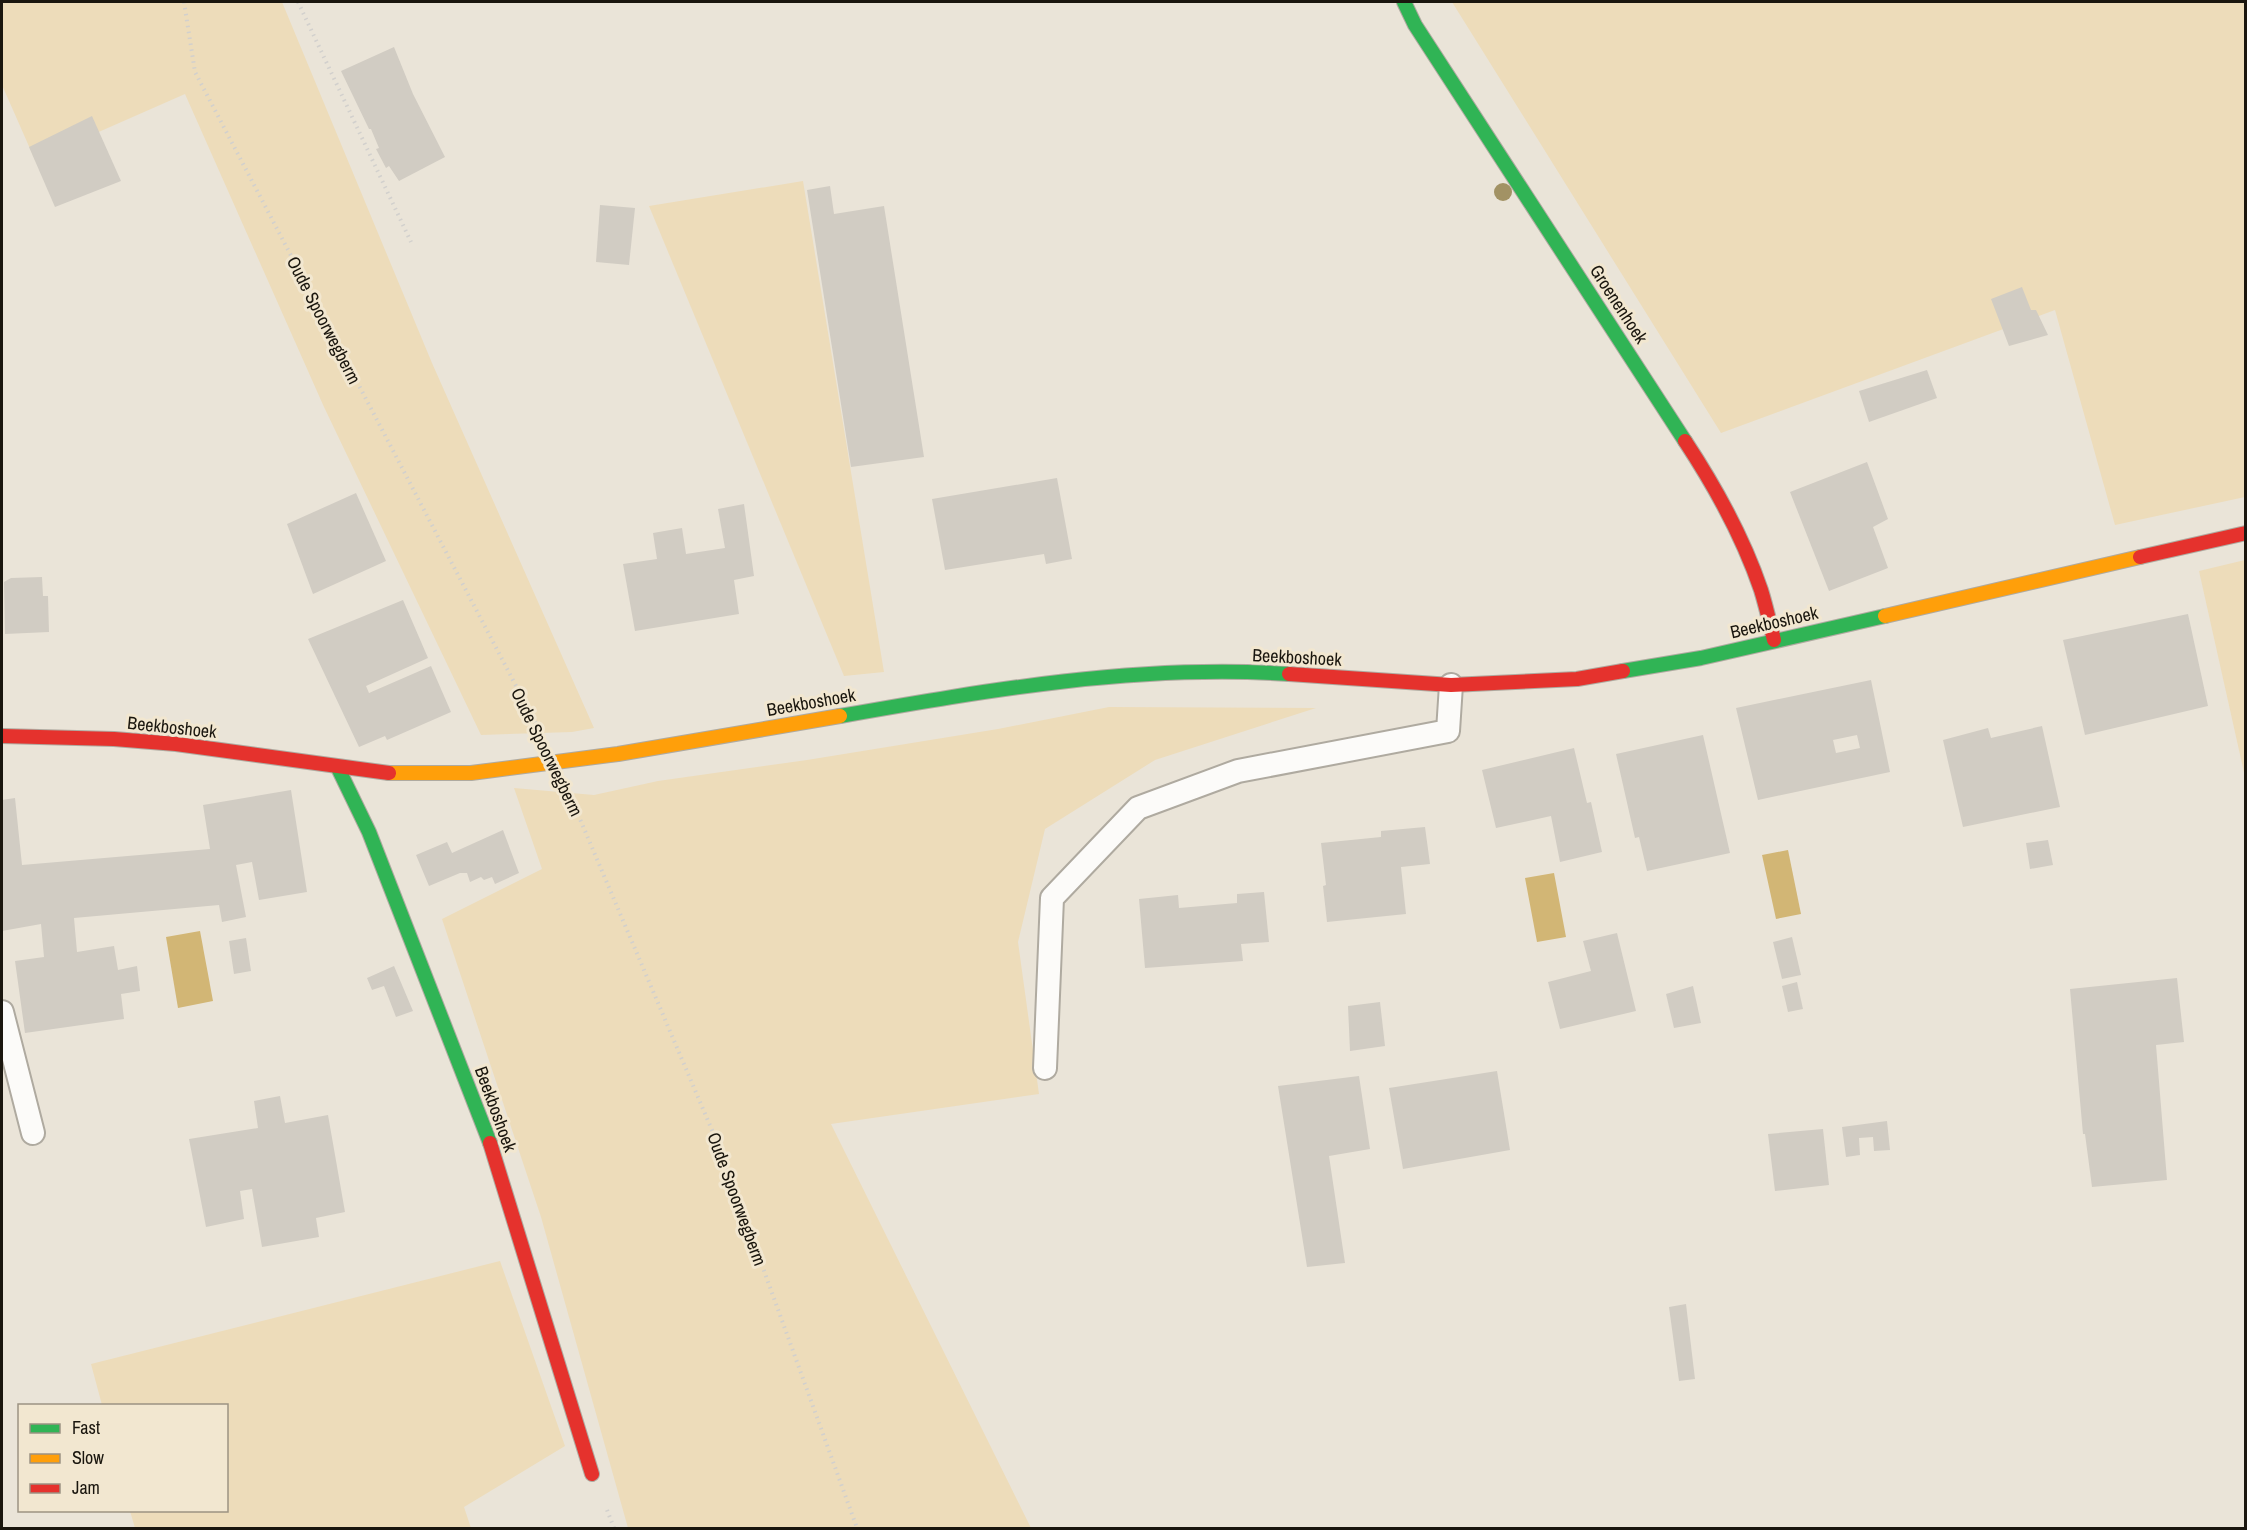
<svg xmlns="http://www.w3.org/2000/svg" width="2247" height="1530" font-family="'Archivo Narrow',sans-serif">
  <style>
    .green { fill: #eddcba }
    .water { fill: #d2b675 }
    .building { fill: #d1ccc3; fill-rule: evenodd }
    .lines { fill: none; stroke-linecap: round; stroke-linejoin: round }
    .lane-casing { stroke: #afaaa0; stroke-width: 26 }
    .fast-casing { stroke: #afaaa0; stroke-width: 16 }
    .slow-casing { stroke: #afaaa0; stroke-width: 16 }
    .jam-casing { stroke: #afaaa0; stroke-width: 16 }
    .path { stroke: #d2d0cd; stroke-width: 4; stroke-dasharray: 1.5 4.5; stroke-linecap: butt }
    .lane { stroke: #fcfbf9; stroke-width: 22 }
    .fast { stroke: #30b455; stroke-width: 14 }
    .slow { stroke: #ff9f0a; stroke-width: 14 }
    .jam { stroke: #e5322d; stroke-width: 14 }
    .tree { fill: #a29264 }
    .labels { text-anchor: middle; dominant-baseline: central; stroke-width: 6; stroke-linejoin: round; paint-order: stroke }
    .street-label { font-size: 18px; fill: #1a160e; stroke: #f2e7d0 }
  </style>
  <rect width="100%" height="100%" fill="#eae4d8"/>
  <g class="green">
    <polygon points="2,2 282,2 432,363 594,728 572,732 481,735 324,407 185,94 35,160 2,85"/>
    <polygon points="1452,2 2245,2 2245,497 2115,525 2055,310 1721,433"/>
    <polygon points="803,181 884,672 844,676 649,206"/>
    <polygon points="2245,560 2246,560 2245,777 2199,571"/>
    <polygon points="1109,707 1316,708 1155,760 1045,829 1018,942 1039,1094 831,1124 1031,1528 628,1528 541,1217 442,919 542,869 514,788 594,795 658,781 807,760 998,729"/>
    <polygon points="500,1261 565,1446 464,1507 471,1528 135,1528 130,1511 226,1510 226,1406 102,1405 91,1364"/>
  </g>
  <g class="water">
    <polygon points="1788,850 1801,914 1776,919 1762,855"/>
    <polygon points="1554,873 1566,937 1537,942 1525,878"/>
    <polygon points="200,931 213,1001 178,1008 166,937"/>
  </g>
  <g class="building">
    <polygon points="394,47 413,94 445,157 399,181 389,166 386,168 376,149 379,148 371,129 369,129 341,71"/>
    <polygon points="92,116 121,181 55,207 29,147"/>
    <polygon points="830,186 834,214 884,206 924,457 851,467 807,190"/>
    <polygon points="600,205 635,208 629,265 596,262"/>
    <polygon points="2022,287 2031,310 2036,310 2048,335 2009,346 1991,299"/>
    <polygon points="1927,370 1937,398 1869,422 1859,391"/>
    <polygon points="1867,462 1888,519 1873,527 1888,568 1829,591 1790,492"/>
    <polygon points="1057,478 1072,559 1046,564 1044,554 945,570 932,499"/>
    <polygon points="356,493 386,561 313,594 287,524"/>
    <polygon points="744,504 754,576 734,580 739,614 635,631 623,564 657,559 653,533 682,528 686,554 725,548 718,509"/>
    <polygon points="42,577 43,596 48,596 49,632 5,634 4,582 11,578"/>
    <polygon points="403,600 428,658 366,686 369,693 431,666 451,712 387,740 385,736 359,747 308,639"/>
    <polygon points="2188,614 2208,706 2085,735 2063,640"/>
    <path d="M1871,680L1890,772L1758,800L1736,708ZM1857,735L1860,748L1836,753L1833,740Z"/>
    <polygon points="2042,726 2060,807 1963,827 1943,740 1988,728 1991,738"/>
    <polygon points="1703,735 1730,853 1647,871 1639,837 1635,838 1616,754"/>
    <polygon points="1574,748 1587,803 1591,802 1602,852 1560,862 1551,816 1496,828 1482,770"/>
    <polygon points="291,790 307,892 259,900 252,862 236,865 246,917 222,922 219,905 74,918 77,952 114,946 118,970 137,966 140,991 121,994 124,1019 25,1033 15,961 44,957 41,924 2,931 2,800 15,798 22,865 210,849 203,805"/>
    <polygon points="1425,827 1430,864 1401,867 1406,914 1327,922 1323,886 1326,885 1321,843 1381,837 1381,831"/>
    <polygon points="503,830 519,873 495,884 492,877 484,880 481,877 470,882 467,873 460,873 429,886 416,855 447,842 452,853"/>
    <polygon points="2048,840 2053,865 2030,869 2026,843"/>
    <polygon points="1264,892 1269,942 1241,944 1243,961 1145,968 1139,899 1178,895 1179,908 1237,903 1237,894"/>
    <polygon points="1617,933 1636,1011 1560,1029 1548,982 1591,971 1583,941"/>
    <polygon points="1792,937 1801,975 1782,979 1773,942"/>
    <polygon points="246,938 251,971 234,974 229,941"/>
    <polygon points="394,966 413,1011 396,1017 384,986 372,990 367,978"/>
    <polygon points="2177,978 2184,1042 2156,1045 2167,1180 2092,1187 2085,1134 2083,1134 2070,989"/>
    <polygon points="1797,982 1803,1009 1788,1012 1782,986"/>
    <polygon points="1693,986 1701,1023 1674,1028 1666,994"/>
    <polygon points="1380,1002 1385,1046 1350,1051 1348,1006"/>
    <polygon points="1497,1071 1510,1150 1403,1169 1389,1088"/>
    <polygon points="1359,1076 1370,1149 1329,1156 1345,1263 1307,1267 1278,1086"/>
    <polygon points="280,1096 285,1123 328,1115 345,1212 316,1218 319,1237 262,1247 252,1189 240,1191 244,1219 206,1227 189,1139 258,1128 254,1101"/>
    <polygon points="1887,1121 1890,1150 1874,1151 1873,1137 1859,1138 1860,1155 1846,1157 1842,1127"/>
    <polygon points="1823,1129 1829,1185 1775,1191 1768,1134"/>
    <polygon points="1686,1304 1695,1379 1679,1381 1669,1307"/>
  </g>
  <g class="lines">
    <g class="lane-casing">
      <g id="lane">
        <polyline points="2,1012 33,1133"/>
        <polyline points="1045,1068 1052,898 1138,808 1238,771 1448,731 1451,685"/>
      </g>
    </g>
    <g class="fast-casing">
      <g id="fast">
        <polyline points="1404,2 1415,25 1685,441"/>
        <polyline points="1623,671 1701,658 1885,616"/>
        <path d="M840,716C988,690 1138,664 1289,674"/>
        <polyline points="338,768 369,832 490,1143"/>
      </g>
    </g>
    <g class="slow-casing">
      <g id="slow">
        <polyline points="1885,616 2140,557"/>
        <polyline points="389,773 471,773 618,754 840,716"/>
      </g>
    </g>
    <g class="jam-casing">
      <g id="jam">
        <path d="M1685,441C1716,488 1743,537 1761,590C1766,606 1770,624 1774,640"/>
        <polyline points="2140,557 2246,533"/>
        <polyline points="1289,674 1451,685 1577,679 1623,671"/>
        <polyline points="2,736 114,739 176,744 389,773"/>
        <polyline points="490,1143 592,1474"/>
      </g>
    </g>
    <g class="path">
      <polyline points="184,2 195,72 537,726"/>
      <polyline points="298,2 411,242"/>
      <polyline points="571,798 720,1149 857,1528"/>
      <polyline points="607,1510 614,1528"/>
    </g>
    <use href="#lane" class="lane"/>
    <use href="#fast" class="fast"/>
    <use href="#slow" class="slow"/>
    <use href="#jam" class="jam"/>
  </g>
  <circle class="tree" cx="1503" cy="192" r="9"/>
  <g class="labels">
    <g class="street-label">
      <text transform="translate(1619 304) rotate(57)">Groenenhoek</text>
      <text transform="translate(324 320) rotate(63)">Oude Spoorwegberm</text>
      <text transform="translate(1774 622) rotate(-13)">Beekboshoek</text>
      <text transform="translate(1297 657) rotate(3)">Beekboshoek</text>
      <text transform="translate(811 702) rotate(-10)">Beekboshoek</text>
      <text transform="translate(172 727) rotate(6)">Beekboshoek</text>
      <text transform="translate(547 752) rotate(64)">Oude Spoorwegberm</text>
      <text transform="translate(496 1109) rotate(70)">Beekboshoek</text>
      <text transform="translate(737 1199) rotate(70)">Oude Spoorwegberm</text>
    </g>
  </g>
  <rect width="2247" height="1530" fill="none" stroke="#1a160e" stroke-width="6"/>
  <rect x="18" y="1404" width="210" height="108" fill="#f2e7d0" stroke="#9c9382" stroke-width="1.5"/>
  <rect x="30" y="1424" width="30" height="9" fill="#30b455" stroke="#9c9382" stroke-width="1.5"/>
  <text x="72" y="1434" font-size="18" fill="#1a160e">Fast</text>
  <rect x="30" y="1454" width="30" height="9" fill="#ff9f0a" stroke="#9c9382" stroke-width="1.5"/>
  <text x="72" y="1464" font-size="18" fill="#1a160e">Slow</text>
  <rect x="30" y="1484" width="30" height="9" fill="#e5322d" stroke="#9c9382" stroke-width="1.5"/>
  <text x="72" y="1494" font-size="18" fill="#1a160e">Jam</text>
</svg>
